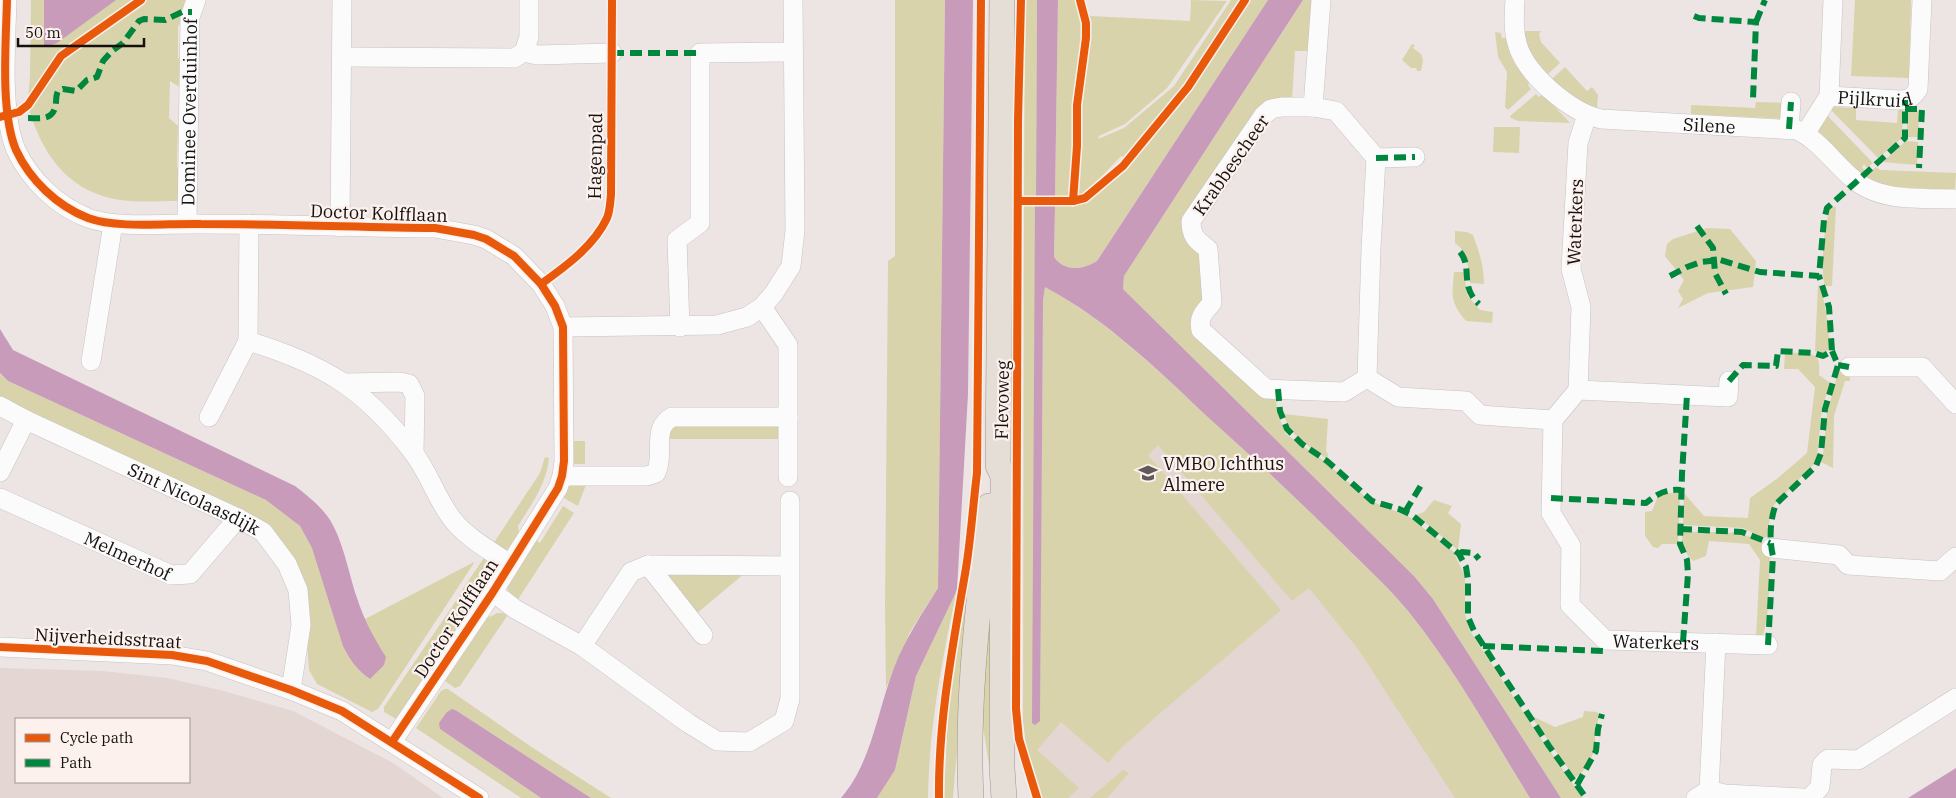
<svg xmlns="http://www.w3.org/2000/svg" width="1956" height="798" font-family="'IBM Plex Serif',serif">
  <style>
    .built { fill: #e4d6d2; fill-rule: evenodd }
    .green { fill: #d9d3ab }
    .water { fill: #c89bbb }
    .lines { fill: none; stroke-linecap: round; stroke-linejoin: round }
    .minor-casing { stroke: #c7c2c1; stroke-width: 20 }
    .major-casing { stroke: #9e9486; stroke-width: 26 }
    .minor { stroke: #fcfbfb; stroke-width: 19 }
    .major { stroke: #e4ded7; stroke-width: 25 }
    .quiet { stroke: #00873e; stroke-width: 6; stroke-dasharray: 12 6; stroke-linecap: butt }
    .cycleway-casing { stroke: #fcf1ed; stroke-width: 11 }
    .cycleway { stroke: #e8590c; stroke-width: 8 }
    .labels { text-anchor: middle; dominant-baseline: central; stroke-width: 4.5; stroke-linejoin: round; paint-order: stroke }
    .street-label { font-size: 18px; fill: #14110f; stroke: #fcf1ed }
    .poi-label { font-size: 18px; fill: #14110f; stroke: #fcf1ed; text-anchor: start }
  </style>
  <rect width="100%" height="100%" fill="#ece5e4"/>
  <g class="built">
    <polygon points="1040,276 1508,798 1045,798 1028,747"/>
    <path d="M0,668L103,671L167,678L220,690L293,711L393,763L443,798H0ZM189,719V782H16V719Z"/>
  </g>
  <g class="green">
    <polygon points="31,0 44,0 44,46 115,0 135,0 57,55 28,100 30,75"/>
    <path d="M146,0H185L183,10L182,22L178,26V58L182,62L181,88L170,81L169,118L178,126L177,167L180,171L179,201C158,201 135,203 114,199C66,189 42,153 29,109L57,63L65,57Z"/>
    <polygon points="895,0 945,0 938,588 910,632 886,688 885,607 888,261 895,256"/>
    <polygon points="1025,0 1037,0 1036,196 1024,196"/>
    <polygon points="1058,0 1085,0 1090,16 1190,21 1191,0 1227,1 1167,88 1125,124 1099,136 1098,139 1124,128 1174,86 1231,0 1242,0 1185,85 1123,157 1121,156 1083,196 1055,197"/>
    <path d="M1249,0H1268L1097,261C1083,270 1066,272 1054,257L1055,206C1073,206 1081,205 1096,193L1172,110Z"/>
    <polygon points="1303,0 1313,0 1312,51 1295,51 1292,101 1270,101 1188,218 1201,254 1205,301 1195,312 1275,397 1280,420 1286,434 1323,460 1370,501 1408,516 1453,551 1465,576 1465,614 1470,631 1537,733 1583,798 1561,798 1433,599 1414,576 1123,289 1124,276"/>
    <polygon points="1855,0 1911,0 1909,78 1851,76"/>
    <polygon points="1522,31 1541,31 1539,34 1541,42 1560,63 1548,74 1529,53"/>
    <path d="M1495,32L1501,33L1502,38H1506C1509,56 1516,69 1530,82L1528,85L1531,89L1508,110L1505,107L1507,72L1498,57Z"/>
    <polygon points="1412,44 1415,45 1413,48 1421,54 1423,60 1421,71 1417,71 1416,68 1411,68 1402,60"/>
    <path d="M1565,67L1587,91L1592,87L1598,95L1597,109C1580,103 1566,92 1552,79Z"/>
    <polygon points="1536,94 1539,97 1543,94 1570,123 1518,121 1511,118 1510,116"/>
    <polygon points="1756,102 1788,103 1783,119 1691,114 1691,105 1755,108"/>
    <polygon points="1834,107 1856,108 1856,120 1897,123 1898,110 1903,110 1902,138 1878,158 1830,109"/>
    <polygon points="1823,111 1873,163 1867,168 1864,164 1862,167 1865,171 1861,174 1819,132 1818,123"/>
    <polygon points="1907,111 1919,111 1918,137 1907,137"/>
    <polygon points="1494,127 1520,127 1519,153 1493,152"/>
    <polygon points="1906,141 1918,142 1917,165 1883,162"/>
    <polygon points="1876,167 1880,170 1956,173 1955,190 1891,187 1879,184 1864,177"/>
    <path d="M1024,204H1035L1040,721L1043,300L1045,287C1108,321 1160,373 1213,421C1257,462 1301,503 1345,546C1366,567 1389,588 1408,611C1455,669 1491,735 1530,798H1455L1358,649L1309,588L1292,601L1158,445L1148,455L1281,610L1151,721L1117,752L1108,763L1061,722L1037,750L1079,788L1068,798H1042L1026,745L1023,721Z"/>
    <path d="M1831,207H1836L1832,286H1825C1820,268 1824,223 1831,207Z"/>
    <polygon points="1707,228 1730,229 1756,261 1753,287 1708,293 1678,308 1683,299 1678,291 1684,280 1665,256 1667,244 1673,239"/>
    <path d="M1455,231L1467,232L1473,235C1479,251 1484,266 1484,284L1470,283C1467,267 1470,254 1455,243Z"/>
    <path d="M1454,272H1464L1467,295L1480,310L1493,312L1492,323L1466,321C1450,302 1452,296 1454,272Z"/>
    <path d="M1818,284C1827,304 1828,327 1830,349L1823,353L1815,351Z"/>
    <path d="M1785,353C1793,353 1812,351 1817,358C1820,362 1819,370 1819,375L1830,383L1822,408L1817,456L1813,465L1774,505L1771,511L1767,537L1763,538L1743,528L1683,525L1684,493L1704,516L1748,518L1750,498L1778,478L1807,453L1815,387L1798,369H1784Z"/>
    <polygon points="1839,369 1850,370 1850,381 1845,381 1834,416 1833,468 1821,462 1823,454 1827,414"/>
    <polygon points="0,373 8,381 266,500 300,526 312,548 386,657 371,634 365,619 474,562 474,563 378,709 372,712 317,684 309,670 303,590 230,505 120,453 55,425 0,398"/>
    <path d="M1284,414L1328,419L1326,452L1328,453L1327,459C1311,447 1288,436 1284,414Z"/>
    <polygon points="669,425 779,426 778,439 669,439"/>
    <polygon points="571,441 585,441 585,464 572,464"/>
    <path d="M545,457L549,458C547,483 531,505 518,526L519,533L505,553L493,544L540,473Z"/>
    <polygon points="587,482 578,506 562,497 570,485"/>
    <polygon points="1669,493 1680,493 1678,544 1662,544 1658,548 1653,547 1645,536 1645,512 1652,511 1658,496"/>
    <polygon points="1434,500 1452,506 1448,513 1461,524 1458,550 1416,515 1424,512"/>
    <polygon points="563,506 574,513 517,601 509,593 507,587 536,540 540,543"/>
    <polygon points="977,512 953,798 944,798 948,712"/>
    <path d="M1682,532C1711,533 1745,527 1768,547L1770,557C1769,573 1770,627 1761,638H1756L1760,560L1749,544L1709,541L1706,556L1693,561L1682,548Z"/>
    <polygon points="991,542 991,778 980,707"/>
    <polygon points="486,555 498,563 475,599 462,590"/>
    <polygon points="745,573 696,614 667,579 670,574"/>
    <path d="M957,590C942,659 929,727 928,798H877L895,770L916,676Z"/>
    <polygon points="460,595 473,603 396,719 384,712 384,707"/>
    <polygon points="497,613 503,613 507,616 460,686 455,688 442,679 487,614 490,617"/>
    <polygon points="445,689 448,689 533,748 611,798 591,798 457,711 440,729 541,798 521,798 416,728 441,691"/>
    <polygon points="1584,711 1597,712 1600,716 1595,728 1595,748 1590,761 1583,771 1575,778 1530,715 1555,727 1583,717"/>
    <polygon points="1123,770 1129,773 1107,798 1090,798"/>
  </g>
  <g class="water">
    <polygon points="44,0 116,0 57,43 44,47"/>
    <path d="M945,0H973L968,394L957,590L916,676L895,770L877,798H841C872,762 877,712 894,668C905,639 922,614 938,588Z"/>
    <polygon points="1037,0 1058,0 1055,197 1036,196"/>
    <path d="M1268,0H1303L1124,276L1123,289L1414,576L1433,599L1561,798H1530C1491,735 1455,669 1408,611C1389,588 1366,567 1345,546C1301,503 1256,460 1210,419C1159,371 1107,320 1045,287L1043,300L1040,721L1035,725L1032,723L1035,204L1055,206L1054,257C1065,272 1083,270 1097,261Z"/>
    <path d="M0,329L13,350L295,486C305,494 316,502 324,512C342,532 348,572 357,598C364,620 374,638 386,657L384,665L370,679C357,670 350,660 343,646L312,548L300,526L266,500L8,381L0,373Z"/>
    <polygon points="452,709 457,711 591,798 541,798 440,729 439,723 447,712"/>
    <polygon points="1956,768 1956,798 1908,798"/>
  </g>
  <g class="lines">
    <g class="minor-casing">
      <g id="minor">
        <path d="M7,0C6,42 0,112 16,150C30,180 57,206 88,218C118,229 168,223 201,224C279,224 357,227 435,228L474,235L486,239L514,256L541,284L555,306L563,327L564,461L562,476L558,488L493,592L392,742"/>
        <path id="s1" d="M1515,0C1514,14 1513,29 1517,43C1525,74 1570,112 1601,119L1797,130C1820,141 1833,162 1852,178C1880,203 1922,198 1956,199"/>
        <polyline points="524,52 537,55 612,53"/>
        <polyline points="343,57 514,58 524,52 529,37 529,0"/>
        <path id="s2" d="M1829,96L1899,100C1909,100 1913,97 1918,89L1922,0"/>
        <path d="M1282,107H1313L1336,111L1376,158L1371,248L1367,378L1344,392L1266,389L1201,330C1198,317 1204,312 1212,303L1208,249C1196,240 1191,236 1191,221L1263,116L1271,109Z"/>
        <polyline points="1313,107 1321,0"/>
        <path id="s3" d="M1587,115L1578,143L1571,269L1581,307L1578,390L1553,420L1551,513L1571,546L1570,605L1605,640L1768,645"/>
        <polyline points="1789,129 1791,102"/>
        <polyline points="1805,134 1829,96 1833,0"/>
        <polyline points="1376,158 1415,157"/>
        <path id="s4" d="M187,223L190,17L196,0"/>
        <polyline points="340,227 342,0"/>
        <polyline points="762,307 788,345 788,477"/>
        <polyline points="563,327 717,325 747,317 762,307 774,293 791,266 795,230 793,0"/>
        <polyline points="680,327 677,240 700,223 700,53 792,52"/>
        <path d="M248,341C323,364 364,388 412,451C429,472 436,499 453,520C467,538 491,551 510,564"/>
        <polyline points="91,361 113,224"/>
        <polyline points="1849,367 1922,367 1956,404"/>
        <polyline points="1367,378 1398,397 1466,401 1480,415 1553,420"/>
        <polyline points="346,383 400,382 409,384 415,396 414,453"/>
        <polyline points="1578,390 1728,397 1729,381"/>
        <path id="s5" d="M0,406L26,420L238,518L263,532L287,564L298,590L301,625L291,690"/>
        <polyline points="209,417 248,341 249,224"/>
        <polyline points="0,472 26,420"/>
        <path d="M562,476H647L656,473C665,454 651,428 672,417H788"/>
        <path id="s6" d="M0,498L171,575L190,574L238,518"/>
        <polyline points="1771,548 1839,555 1848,565 1940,571 1956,557"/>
        <polyline points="648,565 703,635"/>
        <polyline points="493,592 515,609 582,646 688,723 717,741 749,742 784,721 790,699 790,501"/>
        <polyline points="582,646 631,572 648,565 789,566"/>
        <polyline points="0,647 172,655 207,661 291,690 342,711 479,798"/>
        <polyline points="1709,790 1724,794 1803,798"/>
        <polyline points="1696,798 1709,790 1716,643"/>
        <polyline points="1810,798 1820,787 1822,765 1828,759 1858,760 1956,698"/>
      </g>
    </g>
    <g class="major-casing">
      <g id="major">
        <polyline points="1002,0 998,465 1003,476 1002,768 1004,798"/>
        <path d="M971,798C966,702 979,602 989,506"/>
      </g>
    </g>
    <use href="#minor" class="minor"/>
    <use href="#major" class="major"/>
    <g class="quiet">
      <polyline points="1694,16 1699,18 1756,22 1753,99"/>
      <polyline points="1756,22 1765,0"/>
      <polyline points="612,53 700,53"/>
      <polyline points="1905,109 1922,109 1919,168"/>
      <path d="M28,118C38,118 51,121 55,108C57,102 55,97 58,91L63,89L76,91L87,80L97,77L103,61L112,51L123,43L139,21L144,19L165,20L182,12H192"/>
      <polyline points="1789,129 1791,102"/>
      <polyline points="1376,158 1415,157"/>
      <polyline points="1697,226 1713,248 1715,273 1726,294"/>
      <path d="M1460,252C1473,267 1459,286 1479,304"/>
      <polyline points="1670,276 1687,267 1701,262 1720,260 1760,272 1819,276 1824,220 1827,208 1905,138 1905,100"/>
      <polyline points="1838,365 1849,367"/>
      <polyline points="1729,381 1743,365 1776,366 1778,351 1814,353 1823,356 1832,351 1829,307 1819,276"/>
      <polyline points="1278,389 1280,411 1287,429 1302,444 1327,461 1372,501 1399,509 1412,515 1459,554 1466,567 1468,580 1468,617 1474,631 1549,746 1586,798"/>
      <path d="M1551,498L1646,503C1658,493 1666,489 1681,490"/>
      <polyline points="1405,512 1423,482"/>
      <polyline points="1680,529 1742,532 1770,543"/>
      <polyline points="1459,554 1462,552 1474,553 1479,559"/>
      <polyline points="1683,642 1688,574 1687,560 1680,544 1682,474 1687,395"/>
      <path d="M1768,645L1773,556C1769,540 1770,519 1776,504L1816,466L1821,453L1825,409L1838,365L1832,351"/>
      <polyline points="1483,646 1605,651"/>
      <polyline points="1577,785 1596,751 1598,729 1602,714"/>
    </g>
    <g class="cycleway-casing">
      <g id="cycleway">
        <path d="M7,0C6,42 0,112 16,150C30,180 57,206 88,218C118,229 168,223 201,224C279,224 357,227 435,228L474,235L486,239L514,256L541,284L555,306L563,327L564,461L562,476L558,488L493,592L392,742"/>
        <polyline points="1021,0 1018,120 1016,709 1019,739 1037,798"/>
        <polyline points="0,117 19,112 28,105 61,56 141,0"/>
        <polyline points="1019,201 1073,201 1085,198 1123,166 1188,87 1245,0"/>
        <polyline points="1073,201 1077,146 1077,105 1086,38 1086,23 1080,0"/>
        <path d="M541,284C565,267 594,246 607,218C610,211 610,203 611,195L612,0"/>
        <polyline points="0,647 172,655 207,661 291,690 342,711 479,798"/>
        <path d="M939,798C938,720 953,645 966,568C971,537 973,505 977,473L981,0"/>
      </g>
    </g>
    <use href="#cycleway" class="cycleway"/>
  </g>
  <defs>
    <g id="school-bare" transform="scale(1.5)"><path d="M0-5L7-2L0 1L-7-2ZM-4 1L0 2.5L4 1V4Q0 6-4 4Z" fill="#605b5a" stroke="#fcf1ed" stroke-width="2.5" paint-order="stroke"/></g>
  </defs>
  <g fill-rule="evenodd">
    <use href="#school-bare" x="1148" y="473"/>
  </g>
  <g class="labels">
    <g class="street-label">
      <text stroke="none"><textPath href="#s2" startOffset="46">Pijlkruid</textPath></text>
      <text stroke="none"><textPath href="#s4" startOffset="111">Dominee Overduinhof</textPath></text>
      <text stroke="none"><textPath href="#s1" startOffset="269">Silene</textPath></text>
      <text transform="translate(595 156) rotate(-89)">Hagenpad</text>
      <text transform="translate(1231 165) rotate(-55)">Krabbescheer</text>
      <text transform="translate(379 213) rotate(2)">Doctor Kolfflaan</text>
      <text transform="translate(1575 222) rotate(-88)">Waterkers</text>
      <text transform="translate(1002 400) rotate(-89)">Flevoweg</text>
      <text stroke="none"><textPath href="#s5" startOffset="215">Sint Nicolaasdijk</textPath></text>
      <text stroke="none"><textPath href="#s6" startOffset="140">Melmerhof</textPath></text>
      <text transform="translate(456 618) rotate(-57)">Doctor Kolfflaan</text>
      <text transform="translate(108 638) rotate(3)">Nijverheidsstraat</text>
      <text stroke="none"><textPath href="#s3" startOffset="608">Waterkers</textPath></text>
    </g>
    <g class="poi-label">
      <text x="1163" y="463">VMBO Ichthus<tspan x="1163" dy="21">Almere</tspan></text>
    </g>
  </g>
  <rect x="15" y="718" width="175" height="65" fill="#fcf1ed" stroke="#9f9794"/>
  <rect x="25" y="734" width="25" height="8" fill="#e8590c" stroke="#9f9794"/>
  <text x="60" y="743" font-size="15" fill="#14110f">Cycle path</text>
  <rect x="25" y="759" width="25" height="8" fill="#00873e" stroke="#9f9794"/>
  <text x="60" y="768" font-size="15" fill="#14110f">Path</text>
  <path d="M18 38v8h126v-8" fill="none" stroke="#14110f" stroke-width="2.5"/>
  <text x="25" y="38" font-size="15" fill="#14110f" stroke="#fcf1ed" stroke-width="4" paint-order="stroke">50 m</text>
</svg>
